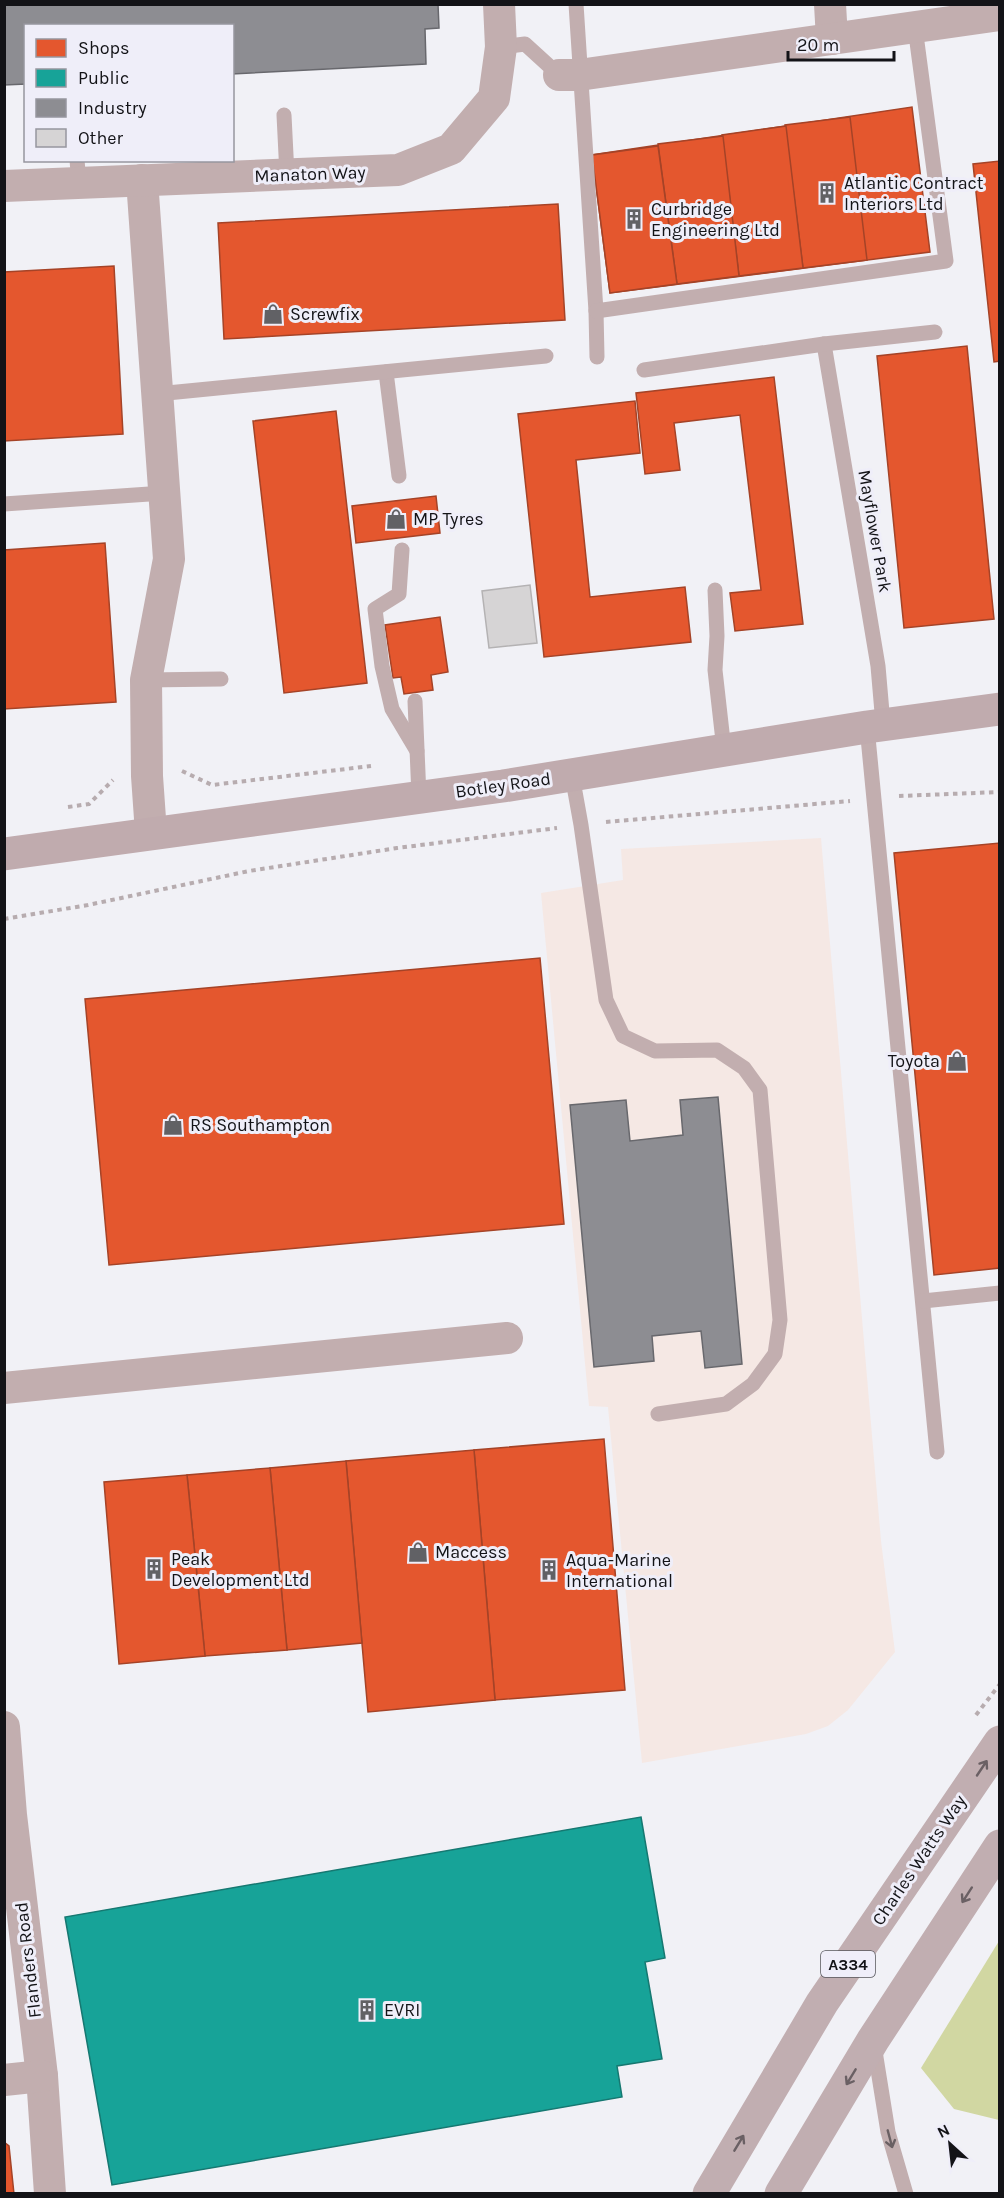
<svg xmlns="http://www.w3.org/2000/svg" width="1004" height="2198" font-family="Karla,sans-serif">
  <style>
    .industrial { fill: #f5e8e4 }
    .forest { fill: #d1d7a2 }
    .shops { fill: #e4572e; stroke: #a54327; stroke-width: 1.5 }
    .public { fill: #17a398; stroke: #167871; stroke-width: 1.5 }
    .industry { fill: #8d8d92; stroke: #68686d; stroke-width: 1.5 }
    .building { fill: #d6d4d5; stroke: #b4b2b3; stroke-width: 1.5 }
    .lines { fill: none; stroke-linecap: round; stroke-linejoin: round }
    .path { stroke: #b7acaf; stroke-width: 4; stroke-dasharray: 4.5 4.5; stroke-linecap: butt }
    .lane { stroke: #c2aeaf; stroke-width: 15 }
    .street { stroke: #c2aeaf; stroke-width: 32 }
    .secondary { stroke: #c0abae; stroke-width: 33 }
    .primary { stroke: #c1aeb1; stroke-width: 33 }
    .oneway { stroke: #6a6064 }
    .oneway2 { stroke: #6a6063 }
    .labels { text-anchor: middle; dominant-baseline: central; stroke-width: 6; stroke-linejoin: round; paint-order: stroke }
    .shield { fill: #efeef9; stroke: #55555b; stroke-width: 1.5 }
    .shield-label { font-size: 16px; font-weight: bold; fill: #131317 }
    .street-label { font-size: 18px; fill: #131317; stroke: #efeef9 }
    .poi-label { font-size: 18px; fill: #131317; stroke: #efeef9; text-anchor: start }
  </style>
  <rect width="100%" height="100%" fill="#f1f1f6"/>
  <polygon class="industrial" points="821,838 881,1541 895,1652 848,1710 828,1726 806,1734 642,1763 608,1407 589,1406 541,893 623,880 621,849"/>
  <polygon class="forest" points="999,1941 999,2120 954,2109 921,2068"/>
  <g class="shops">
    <polygon points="912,107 930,252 610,293 592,155"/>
    <polygon points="850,117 867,260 803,268 785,125"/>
    <polygon points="786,126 803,268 739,276 722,135"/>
    <polygon points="723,136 739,276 677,284 658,144"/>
    <polygon points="658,146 677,284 610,293 592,155"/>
    <polygon points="1000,161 1000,361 994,362 973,164"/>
    <polygon points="558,204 565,320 224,339 218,223"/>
    <polygon points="114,266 123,434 4,441 4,272"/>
    <polygon points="967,346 994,619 904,628 877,356"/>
    <polygon points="774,377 803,624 735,631 730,593 761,590 740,415 674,423 680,470 645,474 636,393"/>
    <polygon points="635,401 640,453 576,460 590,597 685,587 691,642 544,657 518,414"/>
    <polygon points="336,411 367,683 284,693 253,421"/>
    <polygon points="436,496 440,533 356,543 352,506"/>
    <polygon points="105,543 116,702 4,709 4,550"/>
    <polygon points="440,617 448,672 431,675 433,690 404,694 401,677 393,678 385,625"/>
    <polygon points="1000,843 1000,1268 934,1275 894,853"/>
    <polygon points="540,958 564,1224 109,1265 85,999"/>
    <polygon points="604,1439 625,1690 495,1700 474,1450"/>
    <polygon points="474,1450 495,1700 368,1712 346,1461"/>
    <polygon points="346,1461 362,1643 287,1650 270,1468"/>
    <polygon points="270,1468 287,1650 205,1656 187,1475"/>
    <polygon points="187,1475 205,1656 119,1664 104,1482"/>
    <polygon points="4,2142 9,2146 14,2194 4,2194"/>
  </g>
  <polygon class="public" points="641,1817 665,1958 645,1962 662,2059 617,2066 622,2097 112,2185 65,1917"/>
  <g class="industry">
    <polygon points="4,4 438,4 439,28 425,29 426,64 232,74 232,26 26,26 26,84 4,85"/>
    <polygon points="718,1097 742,1364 705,1368 701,1331 652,1336 654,1361 594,1367 570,1105 626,1100 630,1141 683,1135 680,1100"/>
  </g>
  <polygon class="building" points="530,585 537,643 489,648 482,591"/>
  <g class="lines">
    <g class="path">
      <polyline points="182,771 212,785 371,766"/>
      <polyline points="899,796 1000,792"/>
      <polyline points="68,807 89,804 113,780"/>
      <polyline points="606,822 850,801"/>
      <polyline points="4,919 88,905 249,871 397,848 557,828"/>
      <polyline points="976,1715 1000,1684"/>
    </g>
    <g class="lane">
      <polyline points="576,4 596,311 597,357"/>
      <polyline points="501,47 525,44 559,75"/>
      <polyline points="284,115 287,175"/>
      <polyline points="77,160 79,183"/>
      <polyline points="596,311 946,261 915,27"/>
      <polyline points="824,344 878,666 883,724"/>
      <polyline points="644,370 824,344 935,332"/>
      <polyline points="386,372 399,476"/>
      <polyline points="157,394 546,356"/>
      <polyline points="4,504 164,493"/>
      <polyline points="402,550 399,594 375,609 382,666 392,709 417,751"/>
      <polyline points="715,590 717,636 715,670 724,750"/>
      <polyline points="146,680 221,679"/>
      <polyline points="415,701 419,797"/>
      <polyline points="867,727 937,1452"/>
      <polyline points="572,775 581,825 606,1000 623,1036 655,1051 717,1050 744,1068 760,1090 780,1320 775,1354 753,1384 726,1404 658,1414"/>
      <polyline points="923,1301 1000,1293"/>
      <polyline points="874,2045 888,2132 906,2194"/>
    </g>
    <g class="street">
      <polyline points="830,4 832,39"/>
      <polyline points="559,75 579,75 1000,15"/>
      <polyline points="142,180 169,559 146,680 147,776 151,833"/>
      <polyline points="4,186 398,170 451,149 494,98 501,47 499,4"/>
      <polyline points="4,1388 507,1338"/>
      <polyline points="4,1727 11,1815 42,2076 50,2194"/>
      <polyline points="4,2080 42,2076"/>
    </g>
    <polyline class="secondary" points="4,854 503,786 867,727 1000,709"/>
    <g class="primary">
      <polyline points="709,2194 822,2003 1000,1742"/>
      <polyline points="781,2194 873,2040 1000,1846"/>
    </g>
  </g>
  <defs><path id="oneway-shaft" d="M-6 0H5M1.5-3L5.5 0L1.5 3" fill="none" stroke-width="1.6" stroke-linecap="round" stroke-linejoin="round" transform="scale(1.5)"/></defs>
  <g class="oneway">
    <use href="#oneway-shaft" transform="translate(982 1768) rotate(-56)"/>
    <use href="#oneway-shaft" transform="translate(967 1895) rotate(123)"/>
    <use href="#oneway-shaft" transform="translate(851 2077) rotate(121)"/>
    <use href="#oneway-shaft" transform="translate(739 2143) rotate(-59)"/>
  </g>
  <use class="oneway2" href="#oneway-shaft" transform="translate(890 2139) rotate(75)"/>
  <defs>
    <g id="building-bare" transform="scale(1.62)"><path d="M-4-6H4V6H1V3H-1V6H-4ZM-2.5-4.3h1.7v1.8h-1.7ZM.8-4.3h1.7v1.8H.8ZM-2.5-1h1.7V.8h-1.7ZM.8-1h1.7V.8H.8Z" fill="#616165" stroke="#efeef9" stroke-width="2.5" paint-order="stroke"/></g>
    <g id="shop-bare" transform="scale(1.62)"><path d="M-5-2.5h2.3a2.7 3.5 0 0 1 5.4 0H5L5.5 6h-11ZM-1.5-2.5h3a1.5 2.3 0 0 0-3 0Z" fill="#616165" stroke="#efeef9" stroke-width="2.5" paint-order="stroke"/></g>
  </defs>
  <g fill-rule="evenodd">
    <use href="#building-bare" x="827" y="193"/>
    <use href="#building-bare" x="634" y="219"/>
    <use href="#shop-bare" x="273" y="314"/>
    <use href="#shop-bare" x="396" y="519"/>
    <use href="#shop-bare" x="957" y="1061"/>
    <use href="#shop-bare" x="173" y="1125"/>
    <use href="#shop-bare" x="418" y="1552"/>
    <use href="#building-bare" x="154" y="1569"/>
    <use href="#building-bare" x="549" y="1570"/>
    <use href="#building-bare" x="367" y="2010"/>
  </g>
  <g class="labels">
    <rect class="shield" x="821" y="1951" width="54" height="26" rx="4.5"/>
    <g class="shield-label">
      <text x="848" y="1964">A334</text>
    </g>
    <g class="street-label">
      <text transform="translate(310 174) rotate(-2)">Manaton Way</text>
      <text transform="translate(875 531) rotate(80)">Mayflower Park</text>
      <text transform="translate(503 785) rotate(-8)">Botley Road</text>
      <text transform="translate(919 1860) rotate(-56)">Charles Watts Way</text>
      <text transform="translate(28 1960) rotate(-97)">Flanders Road</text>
    </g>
    <g class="poi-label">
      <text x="844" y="183">Atlantic Contract<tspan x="844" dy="21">Interiors Ltd</tspan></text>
      <text x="651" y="209">Curbridge<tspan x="651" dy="21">Engineering Ltd</tspan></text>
      <text x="290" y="314">Screwfix</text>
      <text x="413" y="519">MP Tyres</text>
      <text x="940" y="1061" text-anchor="end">Toyota</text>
      <text x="190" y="1125">RS Southampton</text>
      <text x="435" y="1552">Maccess</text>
      <text x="171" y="1559">Peak<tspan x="171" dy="21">Development Ltd</tspan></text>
      <text x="566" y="1560">Aqua-Marine<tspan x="566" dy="21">International</tspan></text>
      <text x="384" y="2010">EVRI</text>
    </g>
  </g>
  <rect width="1004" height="2198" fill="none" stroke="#131317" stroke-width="12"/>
  <rect x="24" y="24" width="210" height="138" fill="#efeef9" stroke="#97969f" stroke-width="1.5"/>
  <rect x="36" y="39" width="30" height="18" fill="#e4572e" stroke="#97969f" stroke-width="1.5"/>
  <text x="78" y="54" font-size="18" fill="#131317">Shops</text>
  <rect x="36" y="69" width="30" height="18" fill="#17a398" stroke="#97969f" stroke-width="1.5"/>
  <text x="78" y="84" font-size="18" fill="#131317">Public</text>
  <rect x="36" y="99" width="30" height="18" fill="#8d8d92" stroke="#97969f" stroke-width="1.5"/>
  <text x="78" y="114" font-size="18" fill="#131317">Industry</text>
  <rect x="36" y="129" width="30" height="18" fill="#d6d4d5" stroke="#97969f" stroke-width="1.5"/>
  <text x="78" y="144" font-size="18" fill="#131317">Other</text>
  <g transform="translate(950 2144) rotate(333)" stroke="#efeef9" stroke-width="4.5" paint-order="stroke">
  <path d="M0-4.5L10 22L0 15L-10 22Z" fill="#131317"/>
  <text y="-9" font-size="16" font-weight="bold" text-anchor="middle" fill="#131317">N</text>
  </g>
  <path d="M788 51v9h106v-9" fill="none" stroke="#131317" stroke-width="3"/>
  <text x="797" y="51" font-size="18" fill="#131317" stroke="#efeef9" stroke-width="4.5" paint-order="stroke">20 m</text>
</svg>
